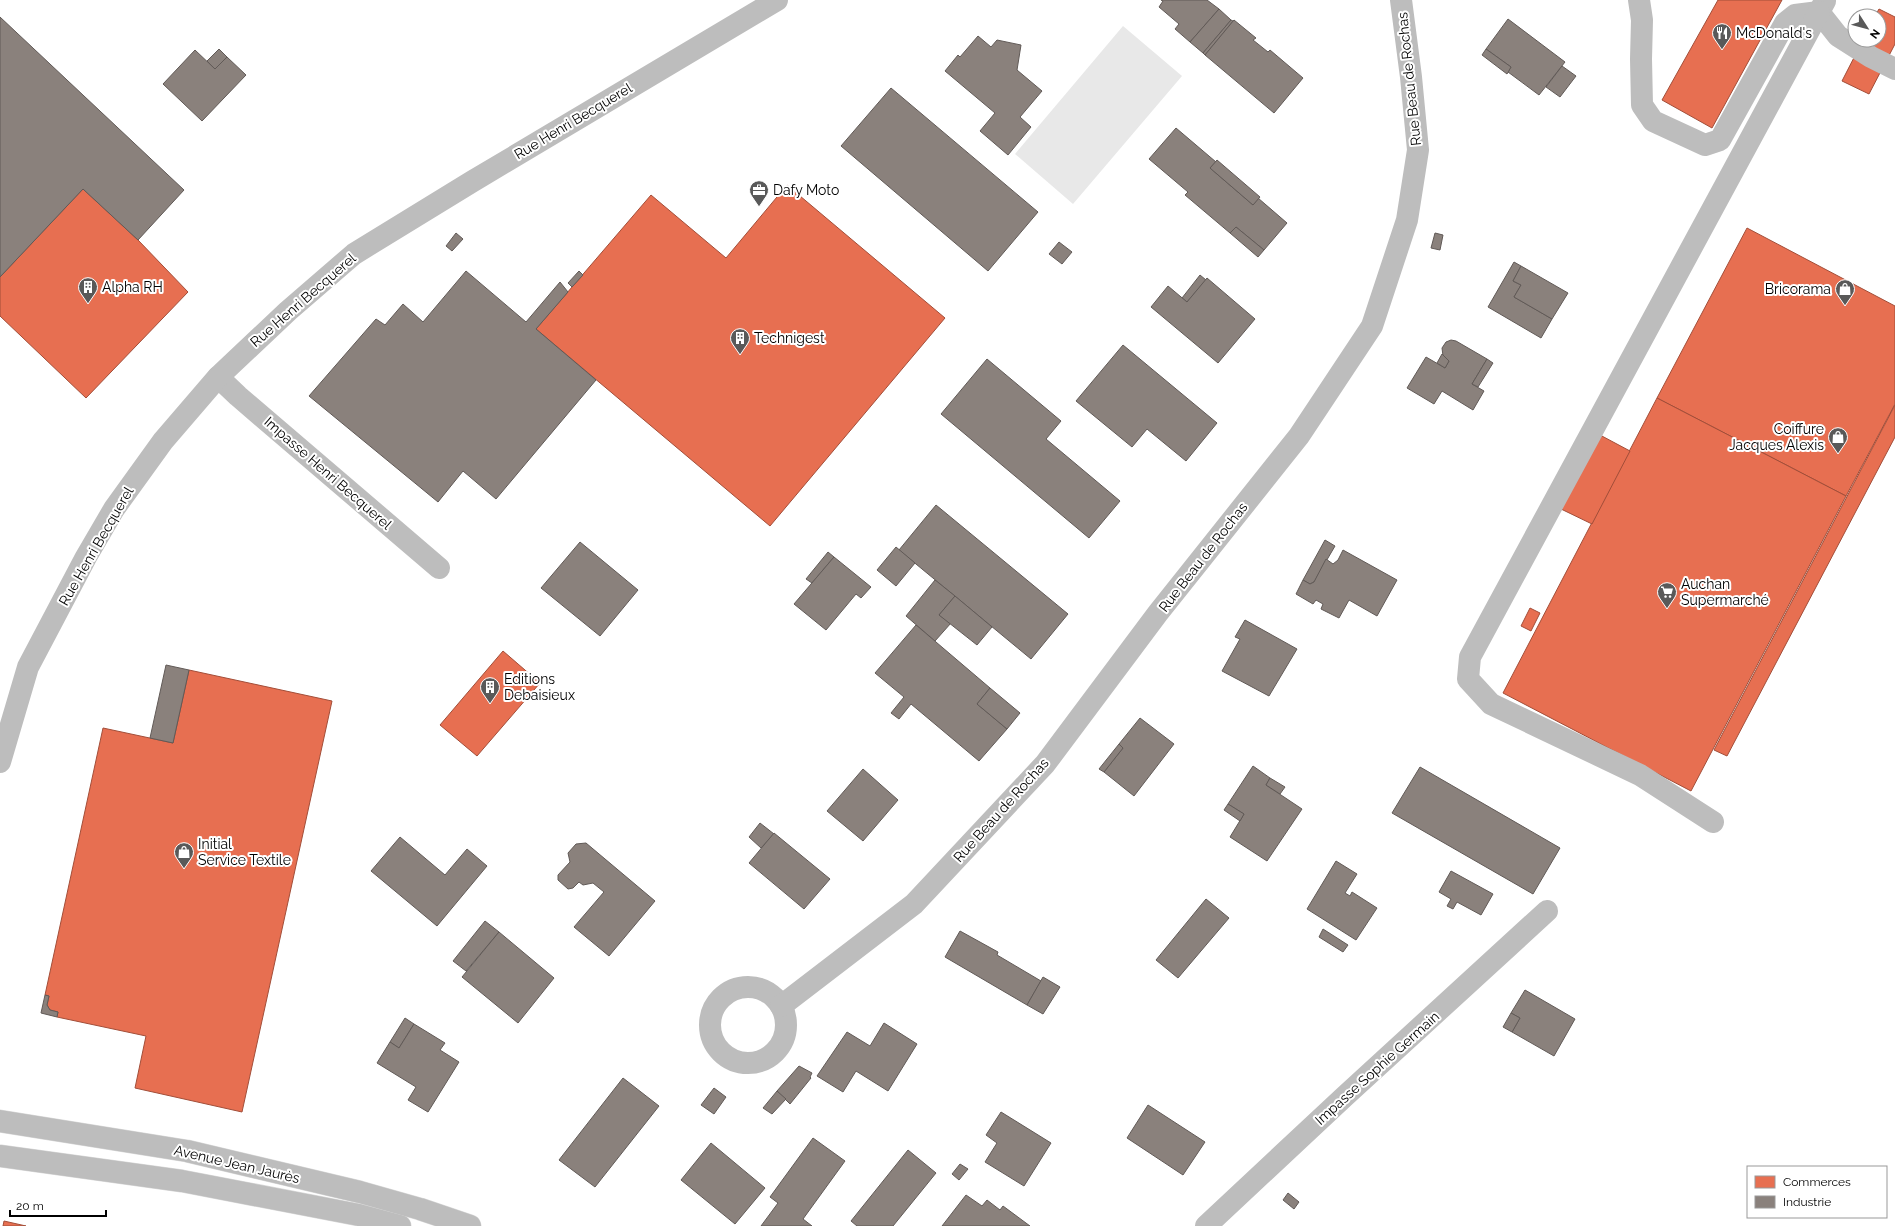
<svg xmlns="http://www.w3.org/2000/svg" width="1895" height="1226" font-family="Raleway,sans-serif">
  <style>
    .green { fill: #e8e8e8 }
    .shops { fill: #e76f51; stroke: #a24e39 }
    .industry { fill: #8a817c; stroke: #615a57 }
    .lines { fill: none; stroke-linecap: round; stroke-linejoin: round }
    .major-casing { stroke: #dbdbdb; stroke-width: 23 }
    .minor { stroke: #bdbdbd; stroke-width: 22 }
    .major { stroke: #bdbdbd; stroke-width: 22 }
    .labels { text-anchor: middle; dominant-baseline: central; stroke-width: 4; stroke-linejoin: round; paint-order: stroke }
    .poi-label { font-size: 14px; fill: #000; stroke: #fff; text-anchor: start }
    .street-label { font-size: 14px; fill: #000; stroke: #fff }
  </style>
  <rect width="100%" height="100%" fill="#fff"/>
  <polygon class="green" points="1123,26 1182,76 1073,204 1015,154"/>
  <g class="shops">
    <polygon points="1718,0 1782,0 1712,128 1662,100"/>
    <polygon points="1879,9 1895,17 1895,44 1869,94 1842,81 1863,40 1879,40 1879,16 1875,16"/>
    <polygon points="787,185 945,318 770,526 536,329 651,195 726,258"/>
    <polygon points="83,189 138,240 188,292 86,398 0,316 0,277"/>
    <polygon points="1747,228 1895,306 1895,404 1846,496 1657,398"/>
    <polygon points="1657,398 1846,496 1691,791 1503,693"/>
    <polygon points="1895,405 1895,437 1727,756 1714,750"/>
    <polygon points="1600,435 1630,451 1592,524 1561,509"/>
    <polygon points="1530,608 1540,613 1531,631 1521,626"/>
    <polygon points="503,651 540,683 477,756 440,725"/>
    <polygon points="189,670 332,701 242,1112 135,1088 146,1036 57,1017 58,1012 50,1010 47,1005 49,996 45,995 103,728 173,743"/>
    <polygon points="4,1221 26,1226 3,1226"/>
  </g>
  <g class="industry">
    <polygon points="1161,0 1207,0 1219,9 1190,42 1175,29 1179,24 1159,7 1163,1"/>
    <polygon points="1219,9 1231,20 1203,53 1190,42"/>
    <polygon points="0,17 184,190 138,240 83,189 0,277"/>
    <polygon points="1508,19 1565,62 1539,95 1508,72 1511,67 1486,49"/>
    <polygon points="1231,20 1233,21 1205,55 1203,53"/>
    <polygon points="1234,20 1256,38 1253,40 1268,52 1270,50 1303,78 1274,113 1205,55"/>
    <polygon points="978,36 991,47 997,40 1021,45 1017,70 1042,91 1020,117 1031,127 1008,155 980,131 995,113 945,71 958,55 960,57"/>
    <polygon points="219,49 227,57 215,69 207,61"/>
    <polygon points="1486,49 1511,67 1507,74 1482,55"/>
    <polygon points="195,50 215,69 227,57 246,75 202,121 163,84"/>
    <polygon points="1562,66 1576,76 1560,97 1546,87"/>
    <polygon points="891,88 1038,212 988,271 841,146"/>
    <polygon points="1176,128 1216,162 1210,168 1253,205 1258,198 1287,223 1264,250 1236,227 1230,233 1185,195 1188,192 1149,159"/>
    <polygon points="1217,160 1260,197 1253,205 1210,168"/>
    <polygon points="1236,227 1264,250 1258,257 1230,233"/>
    <polygon points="456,233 463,239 452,251 446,246"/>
    <polygon points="1435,233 1443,235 1440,250 1431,248"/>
    <polygon points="1059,242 1072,252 1062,264 1049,254"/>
    <polygon points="1514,262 1521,266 1513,281 1521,285 1514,297 1552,319 1541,338 1488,307"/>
    <polygon points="1521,266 1568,293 1552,319 1514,297 1521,285 1513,281"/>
    <polygon points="466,271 526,322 560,282 568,292 536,329 596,380 496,499 463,471 438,502 309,396 376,319 385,325 403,304 423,322"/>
    <polygon points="579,271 583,275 572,287 568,283"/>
    <polygon points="1200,275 1206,280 1187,302 1182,298"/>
    <polygon points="1207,278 1255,319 1218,363 1151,307 1168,286 1187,302"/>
    <polygon points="1451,340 1456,341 1487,359 1472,384 1484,391 1473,410 1442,391 1434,404 1407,388 1426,357 1445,368 1449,361 1443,356 1442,348 1446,342"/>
    <polygon points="1123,345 1217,423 1186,461 1147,429 1132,447 1076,401"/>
    <polygon points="1442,354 1449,361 1445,368 1437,363"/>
    <polygon points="987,359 1061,421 1046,439 1120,501 1089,538 941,414"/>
    <polygon points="1487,359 1493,363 1478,387 1472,384"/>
    <polygon points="936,505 1068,614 1031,659 899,550"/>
    <polygon points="1325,540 1335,546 1314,582 1310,584 1303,580"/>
    <polygon points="580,542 638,590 600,636 541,588"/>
    <polygon points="896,547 915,563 896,586 877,570"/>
    <polygon points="1343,550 1397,580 1377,616 1349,600 1339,618 1321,609 1323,604 1316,600 1313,604 1296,594 1303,580 1310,584 1314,582 1326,559 1333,564 1338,560"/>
    <polygon points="828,552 834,557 812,583 806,579"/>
    <polygon points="834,557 871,587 861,598 856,594 826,630 794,604"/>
    <polygon points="935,580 955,596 939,615 951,623 935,641 906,616"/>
    <polygon points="955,596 992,627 977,645 939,615"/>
    <polygon points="1245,620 1297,649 1269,696 1222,671 1240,639 1235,637"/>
    <polygon points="916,625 990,688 977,704 1007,729 979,761 911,704 899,719 891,713 904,697 875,673"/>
    <polygon points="166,665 189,670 173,743 150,738"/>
    <polygon points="990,688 1020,713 1007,729 977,704"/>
    <polygon points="1140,718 1174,744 1134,796 1104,772 1123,748 1119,744"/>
    <polygon points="1119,744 1123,748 1104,772 1099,769"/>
    <polygon points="1253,766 1270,778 1266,785 1302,809 1267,861 1230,837 1244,814 1228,804"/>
    <polygon points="1420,767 1560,848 1533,894 1392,813"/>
    <polygon points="863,769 898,800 863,841 827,811"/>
    <polygon points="1270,778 1285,787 1280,794 1266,785"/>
    <polygon points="1228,804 1244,814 1240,821 1224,810"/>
    <polygon points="760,823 774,834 761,848 749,837"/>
    <polygon points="774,833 830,879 804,909 749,863"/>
    <polygon points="400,837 445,875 467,849 487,866 437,926 371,871"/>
    <polygon points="586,843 655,901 609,956 574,927 604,892 593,883 583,885 579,882 573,888 568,889 558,880 558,875 570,862 568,853 576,844"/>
    <polygon points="1336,861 1357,874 1345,893 1350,896 1352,892 1377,908 1356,940 1307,909"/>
    <polygon points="1451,871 1493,894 1481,915 1457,902 1453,909 1447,906 1451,899 1439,892"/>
    <polygon points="1206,899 1229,918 1178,978 1156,960"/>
    <polygon points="485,921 499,932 466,971 453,961"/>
    <polygon points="1323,929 1348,945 1343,952 1319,937"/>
    <polygon points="960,931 998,952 997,955 1041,981 1027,1005 945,957"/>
    <polygon points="499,932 554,978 518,1023 462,977"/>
    <polygon points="1043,977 1060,987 1043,1014 1027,1005"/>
    <polygon points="1525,990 1575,1019 1554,1056 1512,1032 1520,1018 1511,1013"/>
    <polygon points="45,995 49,996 47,1005 50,1010 58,1012 57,1017 41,1013"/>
    <polygon points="1511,1013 1520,1018 1512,1032 1503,1027"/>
    <polygon points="405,1018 414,1024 399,1048 390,1042"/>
    <polygon points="884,1023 917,1044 888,1091 856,1071 843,1092 817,1076 847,1032 870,1046"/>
    <polygon points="414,1024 445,1043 440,1050 459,1062 428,1112 408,1100 416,1087 377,1063 390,1042 399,1048"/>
    <polygon points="799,1066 812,1073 810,1077 811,1078 790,1104 777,1091"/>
    <polygon points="623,1078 659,1106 595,1187 559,1160"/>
    <polygon points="714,1088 726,1097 714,1114 701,1105"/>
    <polygon points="777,1091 786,1099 772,1114 763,1108"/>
    <polygon points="1148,1105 1205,1142 1183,1175 1127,1138"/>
    <polygon points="1001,1112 1051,1143 1024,1186 985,1162 997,1143 986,1135"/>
    <polygon points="813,1138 845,1161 803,1219 812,1226 761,1226 778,1203 770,1197"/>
    <polygon points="711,1143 765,1188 735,1224 681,1180"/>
    <polygon points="908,1150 936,1173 893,1226 857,1226 851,1221"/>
    <polygon points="960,1164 968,1169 959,1180 952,1174"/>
    <polygon points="1288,1193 1299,1202 1294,1209 1283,1200"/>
    <polygon points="966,1195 982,1206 987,1200 1000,1210 1003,1206 1030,1226 942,1226"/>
  </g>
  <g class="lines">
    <g class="major-casing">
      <g id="major">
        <polyline points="0,1121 187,1151 360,1192 420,1209 470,1226"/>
        <polyline points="0,1156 182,1181 359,1215 400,1226"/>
      </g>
    </g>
    <g class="minor">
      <polyline points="1639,0 1642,20 1641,59 1642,105 1653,121 1705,145 1720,140 1785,23 1795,15 1819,12"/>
      <polyline points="1825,1 1819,12 1838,36 1871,57 1895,69"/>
      <polyline points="218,377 238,396 439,568"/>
      <polyline points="0,762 28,667 86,557 114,509 163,441 218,377 288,311 354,254 473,181 777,0"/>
      <polyline points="1713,822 1640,775 1491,704 1468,679 1470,657 1819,12"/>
      <circle cx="748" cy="1025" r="38"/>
      <polyline points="781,1006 914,904 1045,764 1158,613 1299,436 1372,326 1407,220 1418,150 1411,77 1401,0"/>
      <polyline points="1206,1226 1344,1097 1547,911"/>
    </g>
    <use href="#major" class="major"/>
  </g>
  <defs>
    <g id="restaurant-pin" transform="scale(1)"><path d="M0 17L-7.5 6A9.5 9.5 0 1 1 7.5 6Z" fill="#595959" stroke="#fff"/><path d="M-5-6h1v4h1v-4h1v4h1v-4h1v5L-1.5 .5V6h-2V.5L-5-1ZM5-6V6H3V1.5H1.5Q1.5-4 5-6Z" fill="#fff"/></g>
    <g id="office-pin" transform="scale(1)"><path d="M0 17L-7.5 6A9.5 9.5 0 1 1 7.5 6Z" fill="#595959" stroke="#fff"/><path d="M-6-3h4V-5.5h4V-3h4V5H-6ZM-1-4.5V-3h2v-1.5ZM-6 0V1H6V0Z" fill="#fff"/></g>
    <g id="building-pin" transform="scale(1)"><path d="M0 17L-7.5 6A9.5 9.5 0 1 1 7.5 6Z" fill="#595959" stroke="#fff"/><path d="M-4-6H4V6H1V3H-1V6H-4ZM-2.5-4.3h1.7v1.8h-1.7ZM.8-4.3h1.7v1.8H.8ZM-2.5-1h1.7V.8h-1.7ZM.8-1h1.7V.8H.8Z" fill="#fff"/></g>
    <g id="shop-pin" transform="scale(1)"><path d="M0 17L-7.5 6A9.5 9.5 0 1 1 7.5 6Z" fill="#595959" stroke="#fff"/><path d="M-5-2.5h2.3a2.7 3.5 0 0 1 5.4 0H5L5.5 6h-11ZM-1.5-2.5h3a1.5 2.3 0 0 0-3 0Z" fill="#fff"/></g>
    <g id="supermarket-pin" transform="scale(1)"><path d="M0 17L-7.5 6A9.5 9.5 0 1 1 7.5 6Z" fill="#595959" stroke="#fff"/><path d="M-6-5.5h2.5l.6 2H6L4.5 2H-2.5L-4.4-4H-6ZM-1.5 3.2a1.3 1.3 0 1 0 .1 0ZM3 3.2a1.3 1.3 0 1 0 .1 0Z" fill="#fff"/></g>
  </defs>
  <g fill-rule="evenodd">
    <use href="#restaurant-pin" x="1722" y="33"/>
    <use href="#office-pin" x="759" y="190"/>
    <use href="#building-pin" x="88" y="287"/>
    <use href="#shop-pin" x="1845" y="289"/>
    <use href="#building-pin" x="740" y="338"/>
    <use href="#shop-pin" x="1838" y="437"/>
    <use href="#supermarket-pin" x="1667" y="592"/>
    <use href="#building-pin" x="490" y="687"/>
    <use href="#shop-pin" x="184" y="852"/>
  </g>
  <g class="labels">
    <g class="poi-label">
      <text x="1736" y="33">McDonald's</text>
      <text x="773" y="190">Dafy Moto</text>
      <text x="102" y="287">Alpha RH</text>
      <text x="1831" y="289" text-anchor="end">Bricorama</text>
      <text x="754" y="338">Technigest</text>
      <text x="1824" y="429" text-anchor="end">Coiffure<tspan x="1824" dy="16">Jacques Alexis</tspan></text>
      <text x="1681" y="584">Auchan<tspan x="1681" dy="16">Supermarché</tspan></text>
      <text x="504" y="679">Editions<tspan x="504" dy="16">Debaisieux</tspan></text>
      <text x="198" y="844">Initial<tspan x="198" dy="16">Service Textile</tspan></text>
    </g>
    <g class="street-label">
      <text transform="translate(1409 79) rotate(-96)">Rue Beau de Rochas</text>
      <text transform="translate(573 121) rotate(-31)">Rue Henri Becquerel</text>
      <text transform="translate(303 300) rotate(-41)">Rue Henri Becquerel</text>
      <text transform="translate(328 473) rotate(41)">Impasse Henri Becquerel</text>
      <text transform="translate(96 546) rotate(-60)">Rue Henri Becquerel</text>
      <text transform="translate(1203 557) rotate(-52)">Rue Beau de Rochas</text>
      <text transform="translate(1001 810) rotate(-48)">Rue Beau de Rochas</text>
      <text transform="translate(1377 1068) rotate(-42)">Impasse Sophie Germain</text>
      <text transform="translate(237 1164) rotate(13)">Avenue Jean Jaurès</text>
    </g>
  </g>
  <rect x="1747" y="1166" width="140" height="52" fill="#ffffff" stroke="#999999"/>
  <rect x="1755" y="1176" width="20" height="12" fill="#e76f51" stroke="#999999"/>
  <text x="1783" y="1186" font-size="12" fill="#000000">Commerces</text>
  <rect x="1755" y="1196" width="20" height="12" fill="#8a817c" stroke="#999999"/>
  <text x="1783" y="1206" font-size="12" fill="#000000">Industrie</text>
  <g transform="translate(1867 28) rotate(126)"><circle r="19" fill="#ffffff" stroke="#999999"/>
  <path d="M0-3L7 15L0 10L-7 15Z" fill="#595959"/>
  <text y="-6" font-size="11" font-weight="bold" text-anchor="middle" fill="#000000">N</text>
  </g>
  <path d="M10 1210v6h96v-6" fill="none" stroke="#000000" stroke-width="2"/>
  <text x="16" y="1210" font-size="12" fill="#000000" stroke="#ffffff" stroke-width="3" paint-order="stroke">20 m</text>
</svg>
